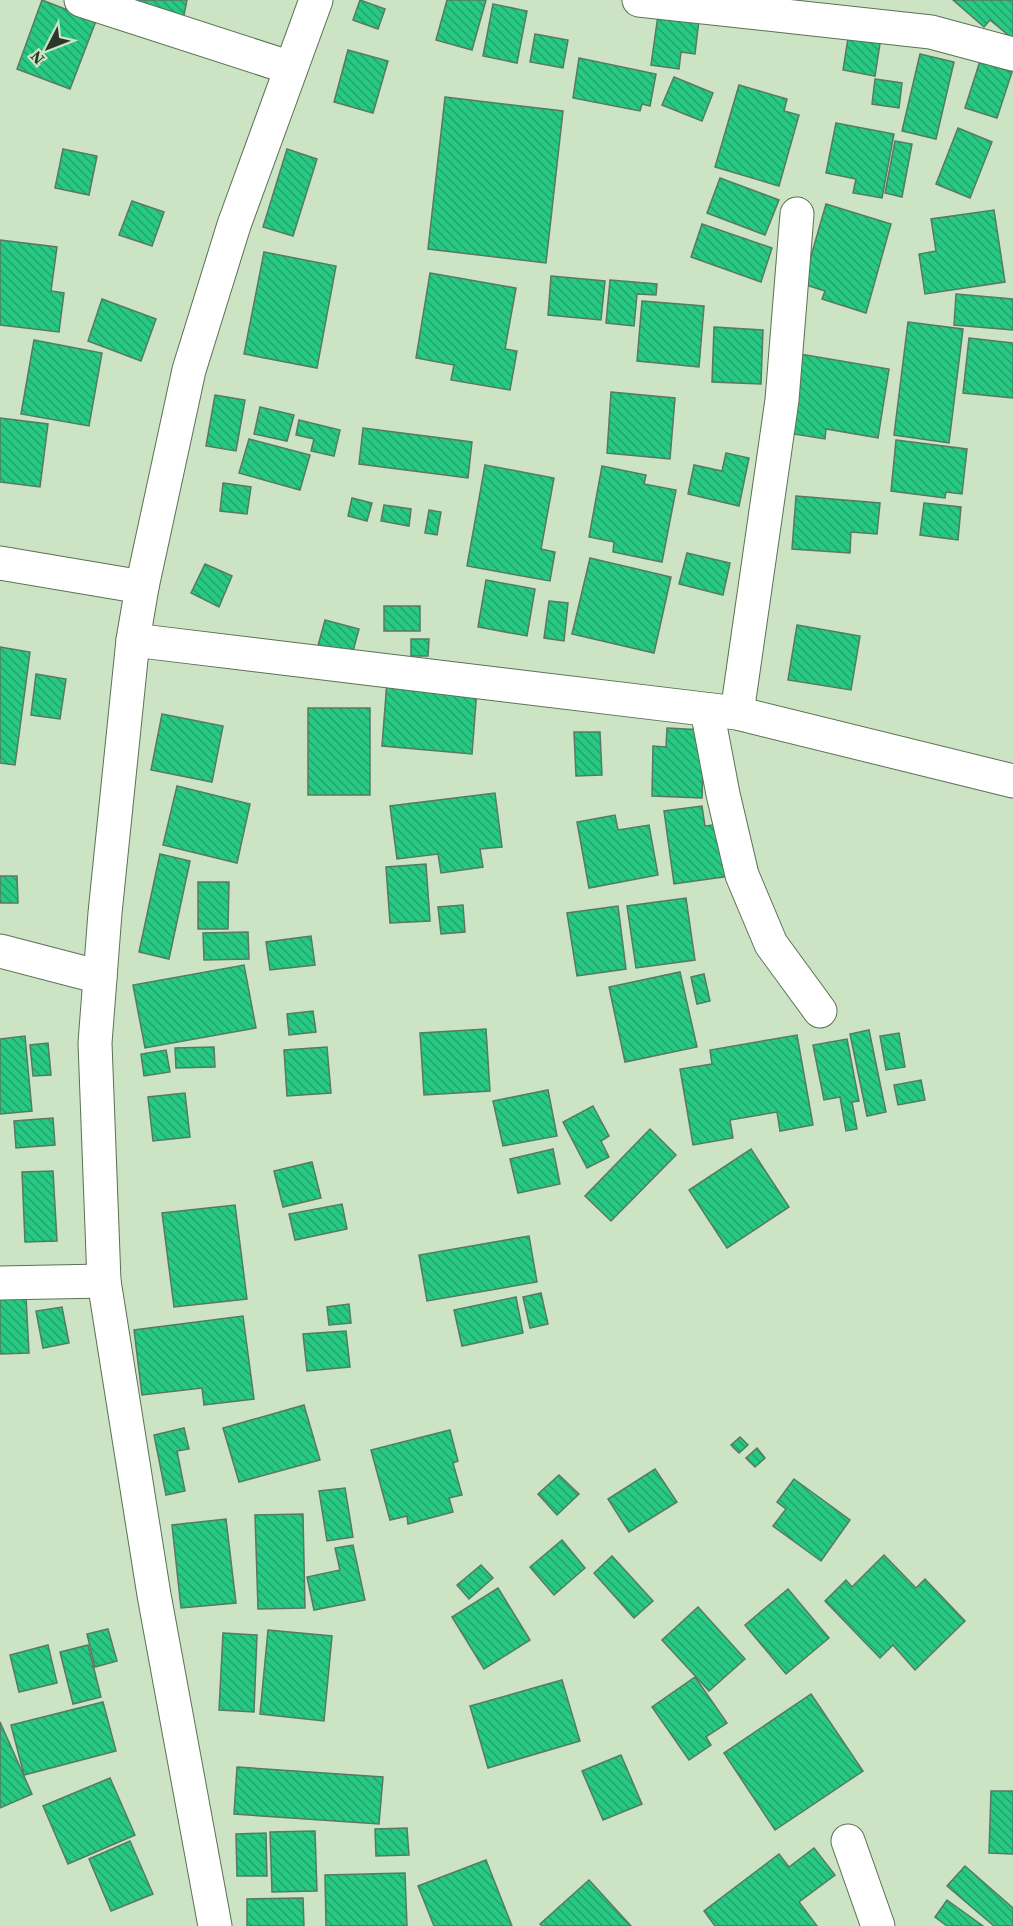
<svg xmlns="http://www.w3.org/2000/svg" width="1013" height="1926" font-family="'Source Serif 4',serif">
  <style>
    .building { fill: url(#building-back-hatch); stroke: #577965; stroke-width: 1.5 }
    .lines { fill: none; stroke-linecap: round; stroke-linejoin: round }
    .minor-casing { stroke: #5b7154; stroke-width: 35 }
    .major-casing { stroke: #5b7154; stroke-width: 35 }
    .minor { stroke: #fff; stroke-width: 33 }
    .major { stroke: #fff; stroke-width: 33 }
  </style>
  <defs>
    <pattern id="building-back-hatch" width="6" height="6" patternUnits="userSpaceOnUse" patternTransform="scale(1.5)"><rect width="6" height="6" fill="#28c983"/><path d="M-1 5l2 2M0 0l6 6M5-1l2 2" fill="none" stroke="#23a46b"/></pattern>
  </defs>
  <rect width="100%" height="100%" fill="#cce4c4"/>
  <g class="building">
    <polygon points="42,0 96,21 70,89 17,69"/>
    <polygon points="107,0 187,0 183,20"/>
    <polygon points="360,0 385,9 378,29 353,20"/>
    <polygon points="447,0 486,0 472,50 436,40"/>
    <polygon points="953,0 1013,0 1013,39 990,20 984,27"/>
    <polygon points="493,4 527,11 517,63 483,56"/>
    <polygon points="658,15 699,20 695,54 681,52 679,69 651,65"/>
    <polygon points="849,32 881,37 875,76 843,70"/>
    <polygon points="535,34 568,40 563,68 530,62"/>
    <polygon points="348,50 388,61 373,113 334,102"/>
    <polygon points="920,54 954,62 936,139 902,131"/>
    <polygon points="579,58 656,74 650,106 642,104 640,111 573,98"/>
    <polygon points="980,61 1012,72 997,118 965,108"/>
    <polygon points="674,77 713,93 702,121 662,105"/>
    <polygon points="875,79 902,83 899,108 872,104"/>
    <polygon points="739,85 787,99 784,111 799,115 779,186 715,167"/>
    <polygon points="445,97 563,111 546,263 428,249"/>
    <polygon points="836,123 894,134 882,198 853,193 856,179 826,173"/>
    <polygon points="958,128 992,142 970,198 936,184"/>
    <polygon points="895,141 912,144 902,197 885,193"/>
    <polygon points="63,149 97,156 89,195 55,188"/>
    <polygon points="287,149 317,159 293,236 263,227"/>
    <polygon points="720,178 779,200 765,235 707,213"/>
    <polygon points="132,201 164,212 152,246 119,235"/>
    <polygon points="826,204 891,224 866,313 822,299 825,291 803,284"/>
    <polygon points="994,210 1005,282 925,294 919,254 936,251 931,219"/>
    <polygon points="702,224 772,248 761,282 691,257"/>
    <polygon points="0,240 57,247 51,291 64,293 59,332 0,325"/>
    <polygon points="264,252 336,266 317,368 244,354"/>
    <polygon points="430,273 516,288 505,349 517,351 510,390 451,380 454,365 416,358"/>
    <polygon points="551,276 605,281 601,320 548,315"/>
    <polygon points="610,280 657,284 656,295 637,294 634,326 606,323"/>
    <polygon points="956,294 1013,299 1013,330 954,325"/>
    <polygon points="102,299 156,319 141,361 88,341"/>
    <polygon points="642,301 704,306 699,367 637,361"/>
    <polygon points="908,322 963,329 949,443 894,435"/>
    <polygon points="714,327 763,330 761,384 712,382"/>
    <polygon points="969,338 1013,343 1013,398 963,393"/>
    <polygon points="34,340 102,353 89,426 21,414"/>
    <polygon points="794,353 889,369 878,438 826,429 825,439 781,432"/>
    <polygon points="611,392 675,398 670,459 607,453"/>
    <polygon points="215,395 245,400 236,451 206,446"/>
    <polygon points="260,407 294,415 287,441 254,434"/>
    <polygon points="0,418 48,424 40,487 0,482"/>
    <polygon points="299,420 340,430 334,456 311,451 314,439 296,435"/>
    <polygon points="363,428 472,442 468,478 359,464"/>
    <polygon points="249,439 310,455 300,490 239,473"/>
    <polygon points="896,440 967,449 962,494 946,492 945,498 891,491"/>
    <polygon points="726,453 749,458 739,506 688,494 694,465 722,471"/>
    <polygon points="485,465 554,478 541,549 555,552 550,581 467,566"/>
    <polygon points="602,466 646,475 644,484 676,490 662,562 613,552 614,542 589,537"/>
    <polygon points="223,483 251,487 247,514 220,511"/>
    <polygon points="796,496 880,503 877,534 851,532 850,553 792,549"/>
    <polygon points="352,498 372,503 367,521 348,516"/>
    <polygon points="924,503 961,507 958,540 920,535"/>
    <polygon points="384,505 411,509 409,526 381,521"/>
    <polygon points="429,510 441,512 437,535 425,533"/>
    <polygon points="687,553 730,563 723,595 679,584"/>
    <polygon points="590,558 671,577 654,653 572,634"/>
    <polygon points="205,564 232,576 219,607 191,593"/>
    <polygon points="486,580 535,589 527,636 478,627"/>
    <polygon points="549,601 568,603 564,641 544,638"/>
    <rect x="384" y="606" width="36" height="25"/>
    <polygon points="325,620 359,629 350,662 316,653"/>
    <polygon points="797,625 860,636 851,690 788,680"/>
    <polygon points="411,639 429,639 428,656 411,656"/>
    <polygon points="0,647 30,652 15,765 0,763"/>
    <polygon points="36,674 66,679 60,719 31,715"/>
    <polygon points="387,681 477,689 472,754 382,746"/>
    <rect x="308" y="708" width="62" height="87"/>
    <polygon points="162,714 223,726 212,782 151,770"/>
    <polygon points="667,728 704,730 702,798 652,796 653,746 666,747"/>
    <polygon points="574,732 600,732 602,775 576,776"/>
    <polygon points="177,786 250,804 237,863 163,845"/>
    <polygon points="495,793 502,847 480,849 483,867 441,873 438,854 397,859 390,806"/>
    <polygon points="702,806 705,826 722,824 730,876 674,884 664,811"/>
    <polygon points="615,815 618,830 649,825 658,875 589,888 577,822"/>
    <polygon points="160,854 190,861 169,959 139,952"/>
    <polygon points="426,864 430,921 390,923 386,867"/>
    <polygon points="0,876 17,876 18,903 0,903"/>
    <polygon points="198,882 229,882 228,929 198,929"/>
    <polygon points="686,898 695,960 636,968 627,906"/>
    <polygon points="463,905 465,932 441,934 438,907"/>
    <polygon points="618,906 626,969 577,976 567,913"/>
    <polygon points="248,932 249,959 204,960 203,933"/>
    <polygon points="311,936 315,965 270,970 266,942"/>
    <polygon points="244,965 256,1028 145,1048 133,985"/>
    <polygon points="680,972 697,1047 625,1062 609,987"/>
    <polygon points="704,974 710,1001 697,1004 691,977"/>
    <polygon points="313,1011 316,1032 289,1035 287,1014"/>
    <polygon points="486,1029 490,1091 424,1095 420,1033"/>
    <polygon points="869,1030 886,1112 867,1116 850,1034"/>
    <polygon points="899,1033 905,1067 886,1070 880,1036"/>
    <polygon points="797,1035 813,1125 780,1131 777,1112 730,1120 733,1138 693,1145 680,1069 712,1064 710,1050"/>
    <polygon points="25,1036 32,1111 0,1114 0,1039"/>
    <polygon points="847,1039 859,1101 852,1102 857,1129 846,1131 840,1097 824,1100 813,1045"/>
    <polygon points="48,1043 51,1075 33,1076 30,1045"/>
    <polygon points="214,1047 215,1067 176,1068 175,1048"/>
    <polygon points="327,1047 331,1093 287,1096 284,1050"/>
    <polygon points="166,1050 170,1072 144,1076 141,1054"/>
    <polygon points="921,1080 925,1100 898,1105 894,1085"/>
    <polygon points="548,1090 557,1136 503,1146 493,1101"/>
    <polygon points="185,1093 190,1137 153,1141 148,1097"/>
    <polygon points="593,1106 609,1136 601,1141 609,1157 587,1168 563,1122"/>
    <polygon points="53,1118 55,1145 16,1148 14,1121"/>
    <polygon points="650,1129 676,1155 611,1221 585,1196"/>
    <polygon points="553,1149 560,1184 518,1193 510,1159"/>
    <polygon points="751,1149 789,1207 727,1248 689,1190"/>
    <polygon points="312,1162 321,1198 283,1207 274,1171"/>
    <polygon points="53,1171 57,1241 25,1242 22,1172"/>
    <polygon points="342,1204 347,1229 295,1240 289,1214"/>
    <polygon points="235,1205 247,1299 174,1307 162,1213"/>
    <polygon points="529,1236 537,1282 427,1301 419,1255"/>
    <polygon points="541,1293 548,1324 530,1328 523,1297"/>
    <polygon points="26,1296 29,1353 0,1354 0,1297"/>
    <polygon points="516,1297 523,1333 462,1346 454,1310"/>
    <polygon points="349,1304 351,1323 329,1325 327,1307"/>
    <polygon points="62,1307 69,1343 43,1348 36,1311"/>
    <polygon points="243,1316 254,1399 204,1405 202,1388 142,1395 134,1330"/>
    <polygon points="346,1331 350,1367 307,1371 303,1334"/>
    <polygon points="304,1405 320,1460 239,1482 223,1428"/>
    <polygon points="184,1428 189,1449 177,1451 185,1491 166,1495 154,1435"/>
    <polygon points="450,1430 458,1461 453,1463 462,1495 449,1498 453,1512 408,1524 407,1516 390,1520 371,1450"/>
    <polygon points="740,1437 748,1445 739,1453 731,1445"/>
    <polygon points="757,1448 765,1458 755,1467 746,1458"/>
    <polygon points="655,1469 677,1502 629,1532 608,1499"/>
    <polygon points="559,1475 579,1494 557,1515 538,1494"/>
    <polygon points="794,1479 850,1520 821,1561 773,1526 786,1509 777,1502"/>
    <polygon points="345,1488 353,1537 327,1541 319,1491"/>
    <polygon points="303,1514 305,1608 258,1609 255,1515"/>
    <polygon points="226,1519 236,1603 181,1608 172,1525"/>
    <polygon points="562,1540 585,1568 554,1595 530,1567"/>
    <polygon points="353,1545 365,1600 314,1610 307,1577 340,1570 335,1548"/>
    <polygon points="884,1555 916,1588 925,1579 965,1621 915,1670 893,1645 880,1658 825,1601 846,1580 852,1587"/>
    <polygon points="612,1556 653,1601 634,1618 594,1573"/>
    <polygon points="481,1565 493,1578 469,1599 457,1585"/>
    <polygon points="498,1588 530,1640 484,1669 452,1617"/>
    <polygon points="788,1589 829,1638 786,1674 745,1625"/>
    <polygon points="698,1607 745,1659 709,1691 662,1640"/>
    <polygon points="108,1629 117,1661 95,1667 87,1634"/>
    <polygon points="268,1630 332,1636 324,1721 260,1714"/>
    <polygon points="223,1633 257,1635 254,1712 219,1710"/>
    <polygon points="48,1645 57,1683 19,1692 10,1655"/>
    <polygon points="88,1645 101,1697 73,1704 60,1652"/>
    <polygon points="695,1677 727,1723 706,1737 711,1745 689,1760 652,1707"/>
    <polygon points="562,1680 580,1741 488,1768 470,1706"/>
    <polygon points="811,1694 863,1771 775,1830 724,1753"/>
    <polygon points="103,1702 116,1751 24,1775 11,1725"/>
    <polygon points="0,1722 32,1794 0,1808"/>
    <polygon points="621,1755 642,1804 603,1820 582,1771"/>
    <polygon points="237,1767 383,1777 379,1824 234,1814"/>
    <polygon points="110,1778 135,1835 68,1864 43,1806"/>
    <polygon points="991,1791 1013,1791 1013,1854 989,1853"/>
    <polygon points="407,1828 409,1855 376,1856 375,1829"/>
    <polygon points="315,1831 317,1891 272,1892 270,1832"/>
    <polygon points="266,1833 267,1876 237,1876 236,1834"/>
    <polygon points="130,1841 153,1894 111,1911 89,1859"/>
    <polygon points="814,1848 835,1875 799,1902 817,1926 715,1926 704,1911 779,1854 789,1867"/>
    <polygon points="486,1860 512,1926 434,1926 418,1886"/>
    <polygon points="965,1866 1013,1908 1013,1926 994,1926 947,1886"/>
    <polygon points="405,1873 407,1926 326,1926 325,1875"/>
    <polygon points="589,1880 631,1926 542,1926 540,1924"/>
    <polygon points="303,1898 304,1926 247,1926 247,1899"/>
    <polygon points="947,1900 983,1926 947,1926 935,1917"/>
  </g>
  <g class="lines">
    <g class="minor-casing">
      <g id="minor">
        <polyline points="81,0 291,68"/>
        <polyline points="639,0 931,32 1013,54"/>
        <polyline points="0,563 142,587"/>
        <polyline points="133,640 737,713 1013,781"/>
        <polyline points="707,710 723,794 742,875 771,944 820,1011"/>
        <polyline points="737,713 782,400 797,214"/>
        <polyline points="0,951 100,977"/>
        <polyline points="0,1283 104,1281"/>
        <polyline points="848,1841 878,1926"/>
      </g>
    </g>
    <g class="major-casing">
      <polyline id="major" points="215,1926 154,1595 104,1281 95,1043 105,913 133,640 142,587 189,370 234,225 316,0"/>
    </g>
    <use href="#minor" class="minor"/>
    <use href="#major" class="major"/>
  </g>
  <g transform="translate(48 48) rotate(228)" stroke="#cce4c4" stroke-width="4.5" paint-order="stroke">
  <path d="M0-4.5L10 22L0 15L-10 22Z" fill="#2d362a"/>
  <text y="-9" font-size="16" font-weight="bold" text-anchor="middle" fill="#2d362a">N</text>
  </g>
</svg>
